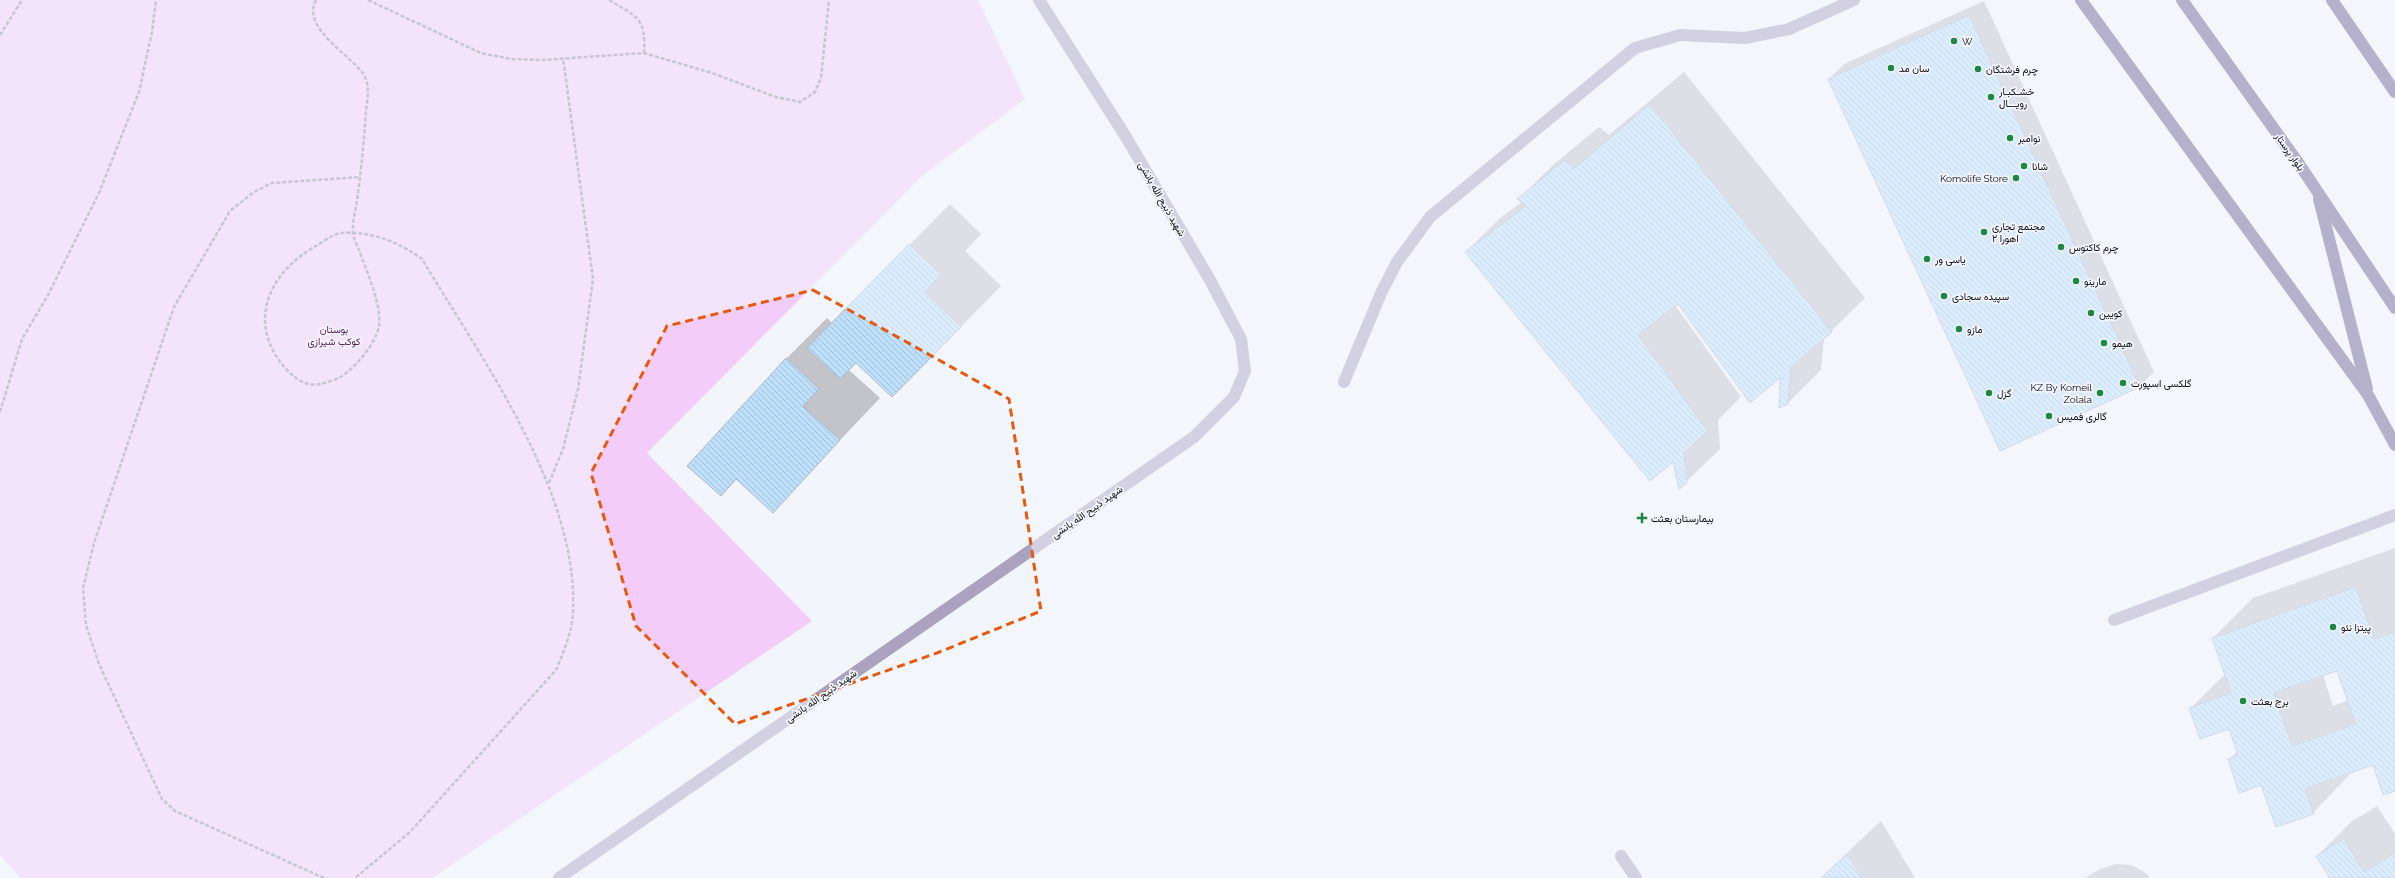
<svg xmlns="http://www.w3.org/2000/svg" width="2395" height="878" font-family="Raleway,Vazirmatn,sans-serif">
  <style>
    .park { fill: #f4ccf9 }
    .shadow { fill: #0003; fill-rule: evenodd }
    .building { fill: url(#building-back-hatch); stroke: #afb8c2; fill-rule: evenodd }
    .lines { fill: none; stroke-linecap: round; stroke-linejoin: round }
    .path { stroke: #8e9096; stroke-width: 2.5; stroke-dasharray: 4 2; stroke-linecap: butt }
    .minor { stroke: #aaa2bf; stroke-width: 12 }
    .major { stroke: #6c5d8e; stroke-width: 12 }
    .marked { fill: none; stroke: #e8590c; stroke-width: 3; stroke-dasharray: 8 5; stroke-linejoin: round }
    .poi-dot { fill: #1d883f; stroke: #f3f5fd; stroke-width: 1.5 }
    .labels { text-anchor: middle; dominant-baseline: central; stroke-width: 3.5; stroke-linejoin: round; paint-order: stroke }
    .poi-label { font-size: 10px; fill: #0d0e12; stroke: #f3f5fd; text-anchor: start }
    .street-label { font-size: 10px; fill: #0d0e12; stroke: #f3f5fd }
    .park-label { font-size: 10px; fill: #561c5d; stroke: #f3f5fd }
  </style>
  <defs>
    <pattern id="building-back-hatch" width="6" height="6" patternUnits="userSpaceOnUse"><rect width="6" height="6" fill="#bfdffe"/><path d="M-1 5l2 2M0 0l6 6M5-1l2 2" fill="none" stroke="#a3bed9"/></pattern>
  </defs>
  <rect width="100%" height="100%" fill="#f3f5fd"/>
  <polygon class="park" points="0,0 978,0 1025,99 922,176 647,453 812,621 432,878 21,878 0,856"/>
  <g class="shadow">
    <polygon points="1984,1 2154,372 2140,386 2001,450 1829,79 1844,64"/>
    <polygon points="1684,72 1865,298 1824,338 1821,370 1787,404 1781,376 1678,302 1675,305 1741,397 1718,420 1720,449 1686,482 1674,460 1466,252 1500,218 1522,202 1519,199 1552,166 1599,127 1609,135"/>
    <polygon points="950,204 981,234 965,251 1001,286 933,355 856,362 848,369 880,398 773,511 737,478 721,495 786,359 827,318 832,323"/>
    <path d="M2395,548V790L2374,764L2353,771L2313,813L2262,784L2229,760L2238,751L2230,728L2191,708L2225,674L2213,638L2253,598ZM2338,670L2349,700L2333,706L2323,675Z"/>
    <polygon points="2377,806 2395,834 2395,878 2327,878 2330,876 2317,856 2351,822"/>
    <polygon points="1881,821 1915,878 1822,878 1853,847"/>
    <polygon points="2115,864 2132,865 2147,874 2150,878 2085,878 2100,869"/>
  </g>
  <g class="building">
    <polygon points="1969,15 2140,387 2000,451 1828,79"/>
    <polygon points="1650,104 1832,332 1791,367 1788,404 1779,408 1780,378 1750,403 1678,304 1638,335 1708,431 1684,453 1687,483 1679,489 1673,462 1650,481 1465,252 1526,206 1517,199 1565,160 1575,168"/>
    <polygon points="909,244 941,275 925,292 961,327 892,397 856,363 840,379 807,348"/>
    <polygon points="786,358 819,389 803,406 840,440 773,513 736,479 721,496 687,466"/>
    <path d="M2356,587L2374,639L2395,632V791L2383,795L2373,765L2305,789L2314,814L2276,827L2261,785L2239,793L2228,759L2238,755L2229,729L2200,739L2189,708L2231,693L2212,638ZM2337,671L2356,724L2292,746L2274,693Z"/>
    <polygon points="2344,839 2364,872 2395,853 2395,878 2330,878 2316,856"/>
    <polygon points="1847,854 1862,878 1821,878"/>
  </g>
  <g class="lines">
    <g class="path">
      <path d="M316,0C300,29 355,57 365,77C370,87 367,101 366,111C364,138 362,165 358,192C357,205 352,220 353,233C353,238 357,245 359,250C366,270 382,305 379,326C376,343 356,367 342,376C336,380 327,382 321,384C307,387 297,380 288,371C245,326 267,273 316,246C323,242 334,233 342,233C371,231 399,242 422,259C481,358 579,492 573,612C572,632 564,651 556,670L410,832L355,878"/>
      <polyline points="368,0 481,53 511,59 543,60 644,53 712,73 776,97 800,102 815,92 821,78 829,0"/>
      <path d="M609,0C637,17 646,17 644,53"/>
      <polyline points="0,35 22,0"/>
      <polyline points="0,412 22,339 48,295 99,193 139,92 152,32 156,0"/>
      <polyline points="549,483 563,449 578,389 593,279 563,58"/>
      <polyline points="324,878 175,811 162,799 99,664 86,625 83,588 94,543 174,307 230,211 254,192 272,183 360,177"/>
    </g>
    <g class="minor">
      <polyline points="1344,382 1381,293 1397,262 1430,217 1635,48 1680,35 1745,38 1789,29 1854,0"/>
      <polyline points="2114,620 2395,515"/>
      <polyline points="1621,856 1636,878"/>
      <polyline points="559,878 1194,437 1234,397 1245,371 1241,339 1210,280 1126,137 1039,0"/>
    </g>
    <g class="major">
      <polyline points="2081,0 2368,395 2395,445"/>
      <polyline points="2182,0 2299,164 2395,308"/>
      <polyline points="2332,0 2395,92"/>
      <polyline points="2319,199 2367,389"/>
    </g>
  </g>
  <path d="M0 0H2395V878H0ZM813,290L1009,399L1041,611L937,653L735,724L636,626L591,473L667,326Z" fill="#f3f5fd" fill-opacity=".55" fill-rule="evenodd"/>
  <path class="marked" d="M813,290L1009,399L1041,611L937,653L735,724L636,626L591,473L667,326Z"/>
  <g class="poi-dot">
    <circle cx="1954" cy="41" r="4"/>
    <circle cx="1891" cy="68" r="4"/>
    <circle cx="1978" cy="69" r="4"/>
    <circle cx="1991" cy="97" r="4"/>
    <circle cx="2010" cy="138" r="4"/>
    <circle cx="2024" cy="166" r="4"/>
    <circle cx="2016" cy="178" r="4"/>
    <circle cx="1984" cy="232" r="4"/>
    <circle cx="2061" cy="247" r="4"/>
    <circle cx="1927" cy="259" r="4"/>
    <circle cx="2076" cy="281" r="4"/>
    <circle cx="1944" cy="296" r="4"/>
    <circle cx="2091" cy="313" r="4"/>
    <circle cx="1959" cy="329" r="4"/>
    <circle cx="2104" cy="343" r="4"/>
    <circle cx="2123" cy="383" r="4"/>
    <circle cx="1989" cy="393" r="4"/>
    <circle cx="2100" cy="393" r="4"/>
    <circle cx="2049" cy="416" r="4"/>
    <path d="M1640 512h4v4h4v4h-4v4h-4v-4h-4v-4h4z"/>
    <circle cx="2333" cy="627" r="4"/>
    <circle cx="2243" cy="701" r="4"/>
  </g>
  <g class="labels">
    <g class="poi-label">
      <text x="1962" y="41">W</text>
      <text x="1899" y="68">سان مد</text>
      <text x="1986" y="69">چرم فرشتگان</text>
      <text x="1999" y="91">خشـکبـار<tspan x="1999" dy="12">رویـــال</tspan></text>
      <text x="2018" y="138">نوامبر</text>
      <text x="2032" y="166">شانا</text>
      <text x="2008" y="178" text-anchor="end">Komolife Store</text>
      <text x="1992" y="226">مجتمع تجاری<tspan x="1992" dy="12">اهورا ۲</tspan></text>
      <text x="2069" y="247">چرم کاکتوس</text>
      <text x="1935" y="259">یاسی ور</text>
      <text x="2084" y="281">مارینو</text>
      <text x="1952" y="296">سپیده سجادی</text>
      <text x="2099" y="313">کویین</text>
      <text x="1967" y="329">مازو</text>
      <text x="2112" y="343">هیمو</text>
      <text x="2131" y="383">گلکسی اسپورت</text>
      <text x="2092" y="387" text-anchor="end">KZ By Komeil<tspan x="2092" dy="12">Zolala</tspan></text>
      <text x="1997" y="393">گزل</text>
      <text x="2057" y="416">گالری فِميس</text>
      <text x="1651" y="518">بیمارستان بعثت</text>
      <text x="2341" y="627">پیتزا نئو</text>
      <text x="2251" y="701">برج بعثت</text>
    </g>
    <g class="street-label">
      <text transform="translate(2290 152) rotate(55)">بلوار پرستار</text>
      <text transform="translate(1162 199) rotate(60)">شهید ذبیح الله بانشی</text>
      <text transform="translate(1087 512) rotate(-35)">شهید ذبیح الله بانشی</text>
      <text transform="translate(821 696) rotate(-35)">شهید ذبیح الله بانشی</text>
    </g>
    <g class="park-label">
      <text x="334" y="329">بوستان<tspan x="334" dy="12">کوکب شیرازی</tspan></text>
    </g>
  </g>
</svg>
